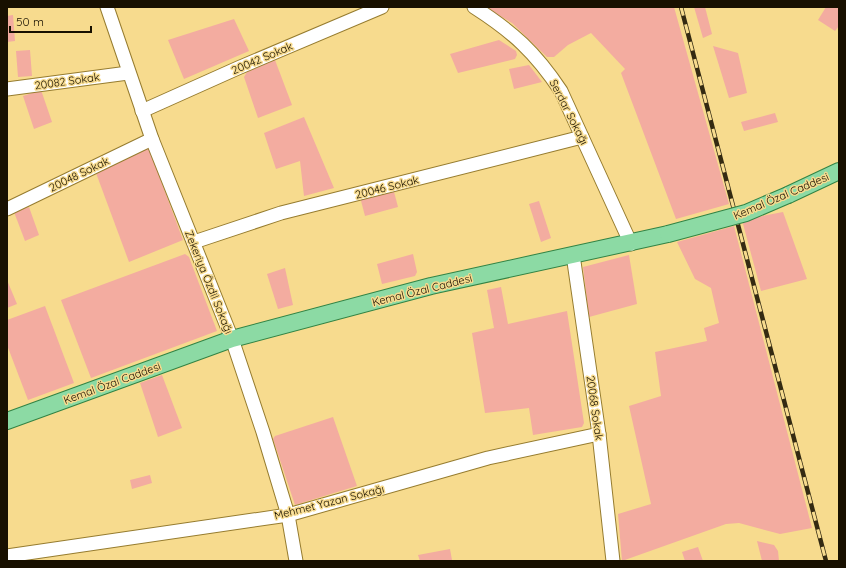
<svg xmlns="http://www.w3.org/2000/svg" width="846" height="568" font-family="Quicksand,sans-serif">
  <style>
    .green { fill: #f3aca0 }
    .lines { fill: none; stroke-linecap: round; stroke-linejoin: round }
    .minor-casing { stroke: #967c2f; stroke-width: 15 }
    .major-casing { stroke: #328344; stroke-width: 18 }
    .minor { stroke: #fff; stroke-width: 13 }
    .major { stroke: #8cdaa4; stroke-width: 16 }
    .rail-casing { stroke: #342a12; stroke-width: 4.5 }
    .rail { stroke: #f7db8e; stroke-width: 3; stroke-dasharray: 9; stroke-linecap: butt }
    .major-bridge-casing { stroke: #328344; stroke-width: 18; stroke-linecap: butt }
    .major-bridge { stroke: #8cdaa4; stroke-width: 16 }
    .labels { text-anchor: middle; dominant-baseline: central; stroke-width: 3; stroke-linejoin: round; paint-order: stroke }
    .street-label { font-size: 11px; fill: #181000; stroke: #f7db8e }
  </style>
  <rect width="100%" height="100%" fill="#f7db8e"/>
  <g class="green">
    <polygon points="485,7 674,7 729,204 676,219 621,73 625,69 591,33 568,45 554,57 547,57 512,23"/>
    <polygon points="694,7 705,7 712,34 703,38"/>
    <polygon points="826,7 839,7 839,26 835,31 818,20"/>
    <polygon points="13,15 15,41 7,42 7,16"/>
    <polygon points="234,19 249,51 184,79 168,40"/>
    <polygon points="499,40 516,51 517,55 515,59 458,73 450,54"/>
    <polygon points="713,46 738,53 747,93 729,98"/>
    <polygon points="30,50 32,76 18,77 16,51"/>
    <polygon points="275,60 292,105 258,118 244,77 247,72"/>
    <polygon points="529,65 542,82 514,89 509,69"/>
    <polygon points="41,90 52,122 34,129 23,96"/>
    <polygon points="775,113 778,122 744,131 741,122"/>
    <polygon points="304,117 334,188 304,196 300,161 276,169 264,133"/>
    <polygon points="148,146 183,240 129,262 96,173"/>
    <polygon points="393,188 398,207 365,216 360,197"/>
    <polygon points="539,201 551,238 541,242 529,204"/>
    <polygon points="29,207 39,235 25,241 14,212"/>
    <polygon points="783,212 807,279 761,291 742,220"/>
    <polygon points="734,226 812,528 780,534 739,523 726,524 622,561 618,514 651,504 629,406 661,396 655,352 707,341 704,328 719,323 711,288 695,279 677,242"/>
    <polygon points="185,254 189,257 217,331 91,378 61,300"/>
    <polygon points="413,254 417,272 415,276 382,284 377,264"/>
    <polygon points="629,255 637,304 589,317 583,267"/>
    <polygon points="285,268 293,305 278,309 267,274"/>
    <polygon points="7,280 17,304 7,308"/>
    <polygon points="501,287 508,324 567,311 584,423 582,427 533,435 529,408 485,413 472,333 494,328 487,290"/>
    <polygon points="45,306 74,383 28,400 7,345 7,320"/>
    <polygon points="162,375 182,428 158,437 140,383"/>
    <polygon points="333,417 357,486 295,505 273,439 275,436"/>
    <polygon points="150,475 152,483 132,489 130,480"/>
    <polygon points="757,541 774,545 778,551 779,561 762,561"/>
    <polygon points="698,547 703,561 685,561 682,552"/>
    <polygon points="450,549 452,560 420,561 418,555"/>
  </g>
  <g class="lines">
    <g class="minor-casing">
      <g id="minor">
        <polyline points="107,7 152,139 232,339 263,432 288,515 296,561"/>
        <path d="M474,7C513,32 535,52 561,91L631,244"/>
        <polyline points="7,89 128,73"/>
        <polyline points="142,111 238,68 382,7"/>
        <polyline points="7,209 152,139"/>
        <polyline points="194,242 281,213 582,137"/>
        <polyline points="573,255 599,434 613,561"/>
        <polyline points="7,556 288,515 488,458 599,434"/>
      </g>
    </g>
    <g class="major-casing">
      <g id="major">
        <polyline points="788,195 839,171"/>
        <polyline points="7,421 232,339 431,286 668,234"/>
      </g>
    </g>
    <use href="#minor" class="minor"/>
    <use href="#major" class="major"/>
    <g class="rail-casing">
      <polyline id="rail" points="681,7 826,561"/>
    </g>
    <use href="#rail" class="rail"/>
    <g class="major-bridge-casing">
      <polyline id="major-bridge" points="668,234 746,213 788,195"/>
    </g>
    <use href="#major-bridge" class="major-bridge"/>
  </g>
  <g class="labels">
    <g class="street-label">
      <text transform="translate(262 58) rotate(-23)">20042 Sokak</text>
      <text transform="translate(67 81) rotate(-8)">20082 Sokak</text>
      <text transform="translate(569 112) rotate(63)">Serdar Sokağı</text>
      <text transform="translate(79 174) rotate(-26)">20048 Sokak</text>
      <text transform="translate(387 187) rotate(-14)">20046 Sokak</text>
      <text transform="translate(781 196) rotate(-23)">Kemal Özal Caddesi</text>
      <text transform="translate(209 282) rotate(68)">Zekeriya Özdil Sokağı</text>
      <text transform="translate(422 290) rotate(-14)">Kemal Özal Caddesi</text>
      <text transform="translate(112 383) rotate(-20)">Kemal Özal Caddesi</text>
      <text transform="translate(595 408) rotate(82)">20068 Sokak</text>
      <text transform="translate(329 502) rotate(-14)">Mehmet Yazan Sokağı</text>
    </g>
  </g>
  <rect width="846" height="568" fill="none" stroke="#181000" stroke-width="16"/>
  <path d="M10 26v6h81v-6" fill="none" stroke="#181000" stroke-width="2"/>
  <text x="16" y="26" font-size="12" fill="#181000" stroke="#f7db8e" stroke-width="3" paint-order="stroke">50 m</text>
</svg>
